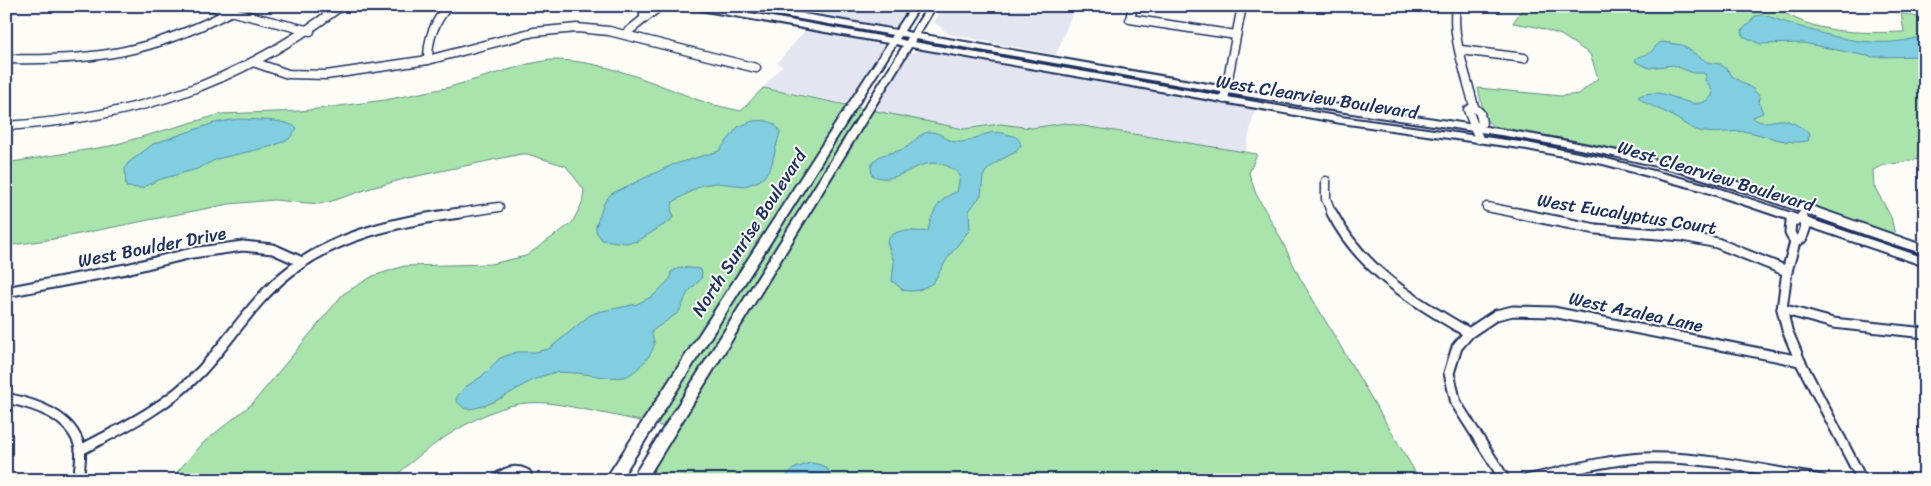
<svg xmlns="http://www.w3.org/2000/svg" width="1931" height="486" font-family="Sriracha,sans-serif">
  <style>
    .built { fill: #e3e6f1 }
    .green { fill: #a8e4ab; stroke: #628a84 }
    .water { fill: #80cedf; stroke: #588eab }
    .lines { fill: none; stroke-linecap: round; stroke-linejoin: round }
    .minor-far1-casing { stroke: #1b2f5e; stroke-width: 11 }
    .minor-casing { stroke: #1b2f5e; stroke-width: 13 }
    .tertiary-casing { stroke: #1b2f5e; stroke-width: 4 }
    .minor-far1 { stroke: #fdfcf7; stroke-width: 8 }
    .minor { stroke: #fdfcf7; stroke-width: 9 }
    .tertiary { fill: #fdfcf7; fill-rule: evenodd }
    .labels { text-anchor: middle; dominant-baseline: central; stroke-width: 4; stroke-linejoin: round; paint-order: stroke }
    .street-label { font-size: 18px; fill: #1b2f5e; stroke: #fdfcf7 }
  </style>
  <rect width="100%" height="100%" fill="#fdfcf7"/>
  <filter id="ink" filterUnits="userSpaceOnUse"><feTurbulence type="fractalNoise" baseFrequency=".02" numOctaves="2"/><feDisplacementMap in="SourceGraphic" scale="10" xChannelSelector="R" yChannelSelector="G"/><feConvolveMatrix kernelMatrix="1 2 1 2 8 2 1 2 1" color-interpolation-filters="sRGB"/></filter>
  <g filter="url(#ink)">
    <g class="built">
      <polygon points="826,6 911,6 898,25 884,28 819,16"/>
      <polygon points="944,6 1075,6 1056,55 948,34 934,22"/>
      <polygon points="806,30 874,41 882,45 882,50 847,104 763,88 782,66 777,63"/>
      <polygon points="919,50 1255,108 1245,153 1065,123 1032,128 1000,124 964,129 871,111 908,54"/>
    </g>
    <g class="green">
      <path d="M1524,6H1774C1814,35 1858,33 1904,32L1901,13L1925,19V158L1881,166L1873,170L1874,186L1891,217L1895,235L1696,170L1626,151L1493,126L1485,119L1478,88L1561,96L1579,94L1598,78L1590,54L1561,35L1537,27L1513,23Z"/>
      <path d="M550,60C603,59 655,84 704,102C716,106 729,108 741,111L763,88L964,129L1000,124L1032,128L1065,123L1257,154L1249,173L1256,194L1279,235L1300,278L1420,480H646L676,430C647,422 617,416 587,410C567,406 547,401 526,403C483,407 422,449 392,480H170L204,442L253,403L343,294L373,276L404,266L491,264L526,256L572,223L582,203L584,190L566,166L527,154H521L408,178L371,188L329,202L319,204L274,200L229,204L54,239L6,246V163L110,146L221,114L301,111L385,100L446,88L528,64Z"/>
    </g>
    <g class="water">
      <path d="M1761,15L1767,16C1815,32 1874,54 1925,35V56L1872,57L1803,43L1760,44L1743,36L1742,30L1749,24L1755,16Z"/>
      <path d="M1662,42L1682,45L1707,62L1720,64L1728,70L1733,77L1753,89L1760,97L1759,103L1763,113L1753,117C1761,127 1773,119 1784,120C1792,121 1800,127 1807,131L1810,133L1808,141C1786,145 1768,136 1748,132C1734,130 1720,134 1706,132C1691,131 1684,122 1672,116C1661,109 1648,106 1638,97L1639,96C1671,83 1691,118 1712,96L1713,92L1705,80L1706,76L1704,73H1693L1673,65L1649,68L1636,62L1635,60C1640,54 1647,56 1652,51C1656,47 1656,44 1662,42Z"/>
      <path d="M238,119C252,120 287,119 297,128L289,139L273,146L217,159L197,169L158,180L142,188L126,187L125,169L128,163L153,144L214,123Z"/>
      <path d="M753,121C764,120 775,120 780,132L771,167L764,177L759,181L745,186L717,183L702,185L673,202L671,210L674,216L670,221L638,241L626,243L602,240L596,231V226L604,203L611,194L672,165L719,151L738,127Z"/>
      <path d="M928,132C943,131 945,142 957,142C978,143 984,126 1010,135C1016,136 1019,139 1021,145L1016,152L1000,160L986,171L983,177L981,195L969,211L970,229L947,259L933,283L919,290L911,291L903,290L892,281L894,262L887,242C895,225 913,233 928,231C931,214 940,196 957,192L960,176C957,171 953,169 947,166C918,153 898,189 872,175L871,167C877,151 892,155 905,148C914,143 917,135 928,132Z"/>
      <path d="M681,267L700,269L702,272L701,279L688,292L679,312L652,331C651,336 654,338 654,342C655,353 638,370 629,375C616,383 575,369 553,373C521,380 499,408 465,409L457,402L456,398L465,387L481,377L500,358L517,352H535L549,349L590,315L598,312L637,304L653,296L670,279L671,272Z"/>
      <path d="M810,463C822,464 830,467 832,480H783L793,469Z"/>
    </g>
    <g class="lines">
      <g class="minor-far1-casing">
        <g id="minor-far1">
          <polyline points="209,6 310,31"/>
          <polyline points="1133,6 1130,19 1236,35"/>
          <path d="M1456,6C1451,39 1467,75 1474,107L1480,113L1482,123L1477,129"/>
          <polyline points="644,17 644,12 651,6"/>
          <polyline points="625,34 660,6"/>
          <polyline points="1461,50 1524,58"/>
          <path d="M6,59C96,61 149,53 230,12"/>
          <path d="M428,60C428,38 434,23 448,6"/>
          <polyline points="256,63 288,74 326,75 428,60 534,32 577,28 609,31 756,68"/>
          <polyline points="1224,99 1242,6"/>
          <polyline points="1474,107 1468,110 1479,139"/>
          <path d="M6,126C138,117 234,86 341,6"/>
          <polyline points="1326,181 1326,199 1332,214"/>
          <polyline points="1487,207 1522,214"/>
          <polyline points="451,214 499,207"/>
        </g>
      </g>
      <g class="minor-casing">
        <g id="minor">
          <path d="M1332,213C1361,270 1415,302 1469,333"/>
          <polyline points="1516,213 1596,229 1683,236 1717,243 1787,271"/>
          <polyline points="1802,219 1791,221 1790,233 1795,242 1787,271 1782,309 1787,330 1800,361 1862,480"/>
          <polyline points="1795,242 1802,238 1806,226 1802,216"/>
          <polyline points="6,292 126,269 192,253 243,246 273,249 302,262"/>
          <polyline points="1782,309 1833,323 1925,333"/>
          <path d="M6,398C35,404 72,415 80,448C82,459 79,470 78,480"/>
          <path d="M80,450C123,428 167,407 201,371C231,339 254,299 289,272C337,234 400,221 460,213"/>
          <path d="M496,480C505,472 514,468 526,474L528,480"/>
          <polyline points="1505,480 1456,403 1449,373 1457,347 1469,333 1496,315 1513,311 1553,312 1800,361"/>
          <path d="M1526,480C1564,472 1603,460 1643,458C1703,456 1763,470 1822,480"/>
        </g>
      </g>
      <g class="tertiary-casing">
        <path id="tertiary" d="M690,6H710L891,38L893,35L741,9L737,6H758L896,30L912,6H920L904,31L911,33L928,6H936L919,34C1048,56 1177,80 1307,100C1428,119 1550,133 1669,163C1756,184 1840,217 1925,246V254C1839,228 1756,192 1668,169C1549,138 1426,125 1305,106C1175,85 1046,61 916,39L914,42L1341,117L1527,143L1603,158L1708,185L1925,258V266L1701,190L1603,164L1527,149L1341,123L911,47L646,480H631L903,46L896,44L620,480H605L888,43L694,9ZM901,36L908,37L906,41L899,39Z"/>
      </g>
      <use href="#minor-far1" class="minor-far1"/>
      <use href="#minor" class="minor"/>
      <use href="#tertiary" class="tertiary"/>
    </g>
  </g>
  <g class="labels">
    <g class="street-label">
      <text transform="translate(1317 97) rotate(9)">West Clearview Boulevard</text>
      <text transform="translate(1716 176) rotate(17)">West Clearview Boulevard</text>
      <text transform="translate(1627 214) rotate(9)">West Eucalyptus Court</text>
      <text transform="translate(749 233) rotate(-57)">North Sunrise Boulevard</text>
      <text transform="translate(152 247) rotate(-11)">West Boulder Drive</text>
      <text transform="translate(1636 312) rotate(12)">West Azalea Lane</text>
    </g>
  </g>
  <rect width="1931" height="486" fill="none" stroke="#fdfcf7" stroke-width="25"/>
  <rect x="12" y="12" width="1906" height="461" fill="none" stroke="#1b2f5e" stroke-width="2" filter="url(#ink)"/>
</svg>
